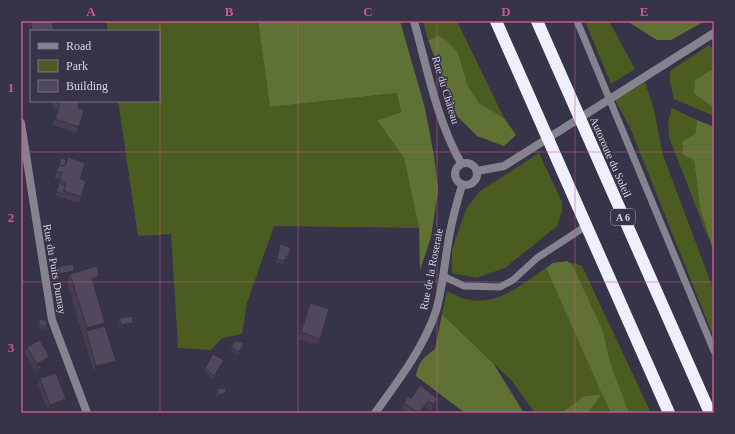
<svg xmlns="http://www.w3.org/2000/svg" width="735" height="434" font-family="'Times New Roman',serif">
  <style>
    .green { fill: #4b5c20 }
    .forest { fill: #5f7234 }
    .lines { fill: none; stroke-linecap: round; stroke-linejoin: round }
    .service { stroke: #83848f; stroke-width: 7 }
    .minor { stroke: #83848f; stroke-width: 8 }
    .tertiary { stroke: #83848f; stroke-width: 8 }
    .motorway { stroke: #eff0fb; stroke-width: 12 }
    .wall { fill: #463e50 }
    .shaded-wall { fill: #393241 }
    .building { fill: #51485d; stroke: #393241 }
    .grid { fill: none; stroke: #c95a8a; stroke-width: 1; stroke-opacity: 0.55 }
    .labels { text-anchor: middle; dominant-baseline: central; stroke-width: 3; stroke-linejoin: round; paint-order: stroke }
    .shield { fill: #373348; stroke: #a6a4b4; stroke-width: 1 }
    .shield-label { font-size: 10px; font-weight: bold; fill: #d6d4e2 }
    .street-label { font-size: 11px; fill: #d6d4e2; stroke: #373348 }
    .neatline { fill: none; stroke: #c95a8a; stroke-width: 1.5 }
    .grid-label { font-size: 13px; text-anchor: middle; font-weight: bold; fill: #c95a8a }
  </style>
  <rect width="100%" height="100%" fill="#373348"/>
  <g class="green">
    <polygon points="106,21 258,21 270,107 397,93 401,112 377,122 404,158 419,228 274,226 247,303 242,334 222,338 211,350 178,348 171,234 138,236 118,101 159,101 159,31 108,31"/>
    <polygon points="423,21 457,21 504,118 479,103 468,86 458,53 439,36 428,40"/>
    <polygon points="585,21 609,21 635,69 611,84"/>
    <polygon points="709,45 714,49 714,70 712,69 694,94 714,108 714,116 674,99 670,83 670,71"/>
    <polygon points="645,82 654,110 663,155 714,291 714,338 631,130 615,100"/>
    <polygon points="672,108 697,120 695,134 682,142 683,155 694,160 700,209 710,243 669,137 668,121"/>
    <polygon points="539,153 562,202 562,212 557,226 505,268 476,278 452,273 452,250 466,209 480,191"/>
    <polygon points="567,261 582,266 651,413 629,413 610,362 603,331 573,266"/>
    <path d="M546,268L611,413H588L602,394L584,396L561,413H535L512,381L442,314L447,291C453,294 460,298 467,299C497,307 523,283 546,268Z"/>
  </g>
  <g class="forest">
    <polygon points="258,21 400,21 425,108 434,156 438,190 431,237 420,270 419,228 404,158 377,121 401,112 397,93 270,107"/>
    <polygon points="627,21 705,21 671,40 657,40"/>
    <polygon points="439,36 447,41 458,53 468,86 479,103 504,118 516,135 504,146 477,136 457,116 428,40"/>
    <polygon points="713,69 714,70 714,108 694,94 695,80"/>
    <polygon points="697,120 714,127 714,253 700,209 694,160 683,155 682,142 695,134"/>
    <polygon points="567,261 573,266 603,331 610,362 629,413 611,413 602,394 588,413 561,413 584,396 602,394 546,268 553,263"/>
    <path d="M442,314L493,363L524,413H465L416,376C418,362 424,357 435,349Z"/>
  </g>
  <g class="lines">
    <g class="service">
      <polyline points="577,21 714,351"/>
      <polyline points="443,276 464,286 500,287 513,280 537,258 586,226"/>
    </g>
    <g class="minor">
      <path d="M414,21C427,68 437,121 461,163"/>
      <polyline points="21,123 52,320 87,413"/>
    </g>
    <g class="tertiary">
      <circle cx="466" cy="174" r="11"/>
      <polyline points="477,171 504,166 714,33"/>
      <path d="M375,413C398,381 423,349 436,311C444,283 445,254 451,227C454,213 458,199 462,185"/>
    </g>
    <g class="motorway">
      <polyline points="496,21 669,413"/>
      <polyline points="537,21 710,413"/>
    </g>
  </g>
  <g class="wall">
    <polygon points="28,21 52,21 54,31 31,31 31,46"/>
    <polygon points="54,101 84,110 76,133 53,125 58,109 52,107"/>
    <polygon points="61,158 80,179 81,197 79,203 55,195 60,179 54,178"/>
    <polygon points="280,244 291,248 287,259 285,259 283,264 276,262"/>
    <polygon points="50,268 73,274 96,285 94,286 104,326 114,367 94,372 67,283 70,275 51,278 49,271"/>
    <polygon points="308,309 320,339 318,345 298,339"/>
    <polygon points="119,318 132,326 119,328 118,321"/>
    <polygon points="39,319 47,327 46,330 39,329 38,323"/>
    <polygon points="244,344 238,355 230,350 231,347"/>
    <polygon points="27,347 44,348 49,355 47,363 40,367 40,371 36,373 25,353"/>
    <polygon points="224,360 223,363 213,379 204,371 205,368"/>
    <polygon points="40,378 66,399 63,405 48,411 38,385"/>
    <polygon points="420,385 435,405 431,411 426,407 422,413 408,413 401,409 404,403 411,399"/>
    <polygon points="217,389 226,393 225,396 217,398 216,392"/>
  </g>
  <g class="shaded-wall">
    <polygon points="74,271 73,274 51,278 52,275"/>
    <polygon points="99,276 96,285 89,288 92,279"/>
    <polygon points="105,323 102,332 86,331 87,328"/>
    <polygon points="133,323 132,326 119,328 121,325"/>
    <polygon points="49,357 47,363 37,369 36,367 37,364"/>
    <polygon points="224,360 223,363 213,379 214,376"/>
    <polygon points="116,361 114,367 94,372 96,366"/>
    <polygon points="41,368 40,371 36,373 37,370"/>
    <polygon points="226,393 225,396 217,398 218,395"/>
    <polygon points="66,399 63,405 48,411 50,405"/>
    <polygon points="438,399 435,405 431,411 433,404"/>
    <polygon points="428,401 426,407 422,413 419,413"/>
  </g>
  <g class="building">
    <polygon points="31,21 52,21 54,31 32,31"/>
    <polygon points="54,101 80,101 78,108 84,110 79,127 55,119 60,103"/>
    <polygon points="68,157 85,163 80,179 86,181 81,197 64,191 66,182 60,180 62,173 56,171 59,165 65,166"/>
    <polygon points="61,158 66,160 65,166 59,165 58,168"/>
    <polygon points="59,183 65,185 63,194 56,192"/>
    <polygon points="280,244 291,248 288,256 286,256 284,261 277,259"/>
    <polygon points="73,264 74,271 52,275 50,268"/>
    <polygon points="97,266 99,276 92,279 105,323 87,328 70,274"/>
    <polygon points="310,303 329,309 320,339 301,332"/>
    <polygon points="132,316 133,323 121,325 119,318"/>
    <polygon points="39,319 46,321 47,327 40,325"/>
    <polygon points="105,326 116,361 96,366 86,331"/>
    <polygon points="40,340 49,357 37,364 27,347"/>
    <polygon points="236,340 244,344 239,352 231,347"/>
    <polygon points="213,354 224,360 214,376 205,368"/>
    <polygon points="39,365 41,368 37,370 36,367"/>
    <polygon points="56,373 66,399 50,405 40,378"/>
    <polygon points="420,385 438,399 433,404 428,401 419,413 404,403 408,396 411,399"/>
    <polygon points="225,388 226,393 218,395 217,389"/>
  </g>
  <path class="grid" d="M160,21V413M298,21V413M437,21V413M575,21V413M21,152H714M21,282H714"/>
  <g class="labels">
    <rect class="shield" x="611" y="209" width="24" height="16" rx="3"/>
    <g class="shield-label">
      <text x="623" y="217">A 6</text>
    </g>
    <g class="street-label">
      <text transform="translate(446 90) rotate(73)">Rue du Château</text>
      <text transform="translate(611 157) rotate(66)">Autoroute du Soleil</text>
      <text transform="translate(55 269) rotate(80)">Rue du Puits Dumay</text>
      <text transform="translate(431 269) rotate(-79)">Rue de la Roseraie</text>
    </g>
  </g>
  <rect width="735" height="434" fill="none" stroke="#373348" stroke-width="44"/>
  <rect x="30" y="30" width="130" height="72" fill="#373348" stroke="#777386"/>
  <rect x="38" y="43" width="20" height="6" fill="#83848f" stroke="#777386"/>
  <text x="66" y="50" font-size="12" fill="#d6d4e2">Road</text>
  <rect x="38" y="60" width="20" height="12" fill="#4b5c20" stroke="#777386"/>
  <text x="66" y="70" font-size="12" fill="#d6d4e2">Park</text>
  <rect x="38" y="80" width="20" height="12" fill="#51485d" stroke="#777386"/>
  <text x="66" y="90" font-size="12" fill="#d6d4e2">Building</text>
  <rect x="22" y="22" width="691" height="390" class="neatline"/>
  <g class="grid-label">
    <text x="91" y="16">A</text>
    <text x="229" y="16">B</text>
    <text x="368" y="16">C</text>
    <text x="506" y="16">D</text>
    <text x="644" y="16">E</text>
    <text x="11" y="92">1</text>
    <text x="11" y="222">2</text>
    <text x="11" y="352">3</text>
  </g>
</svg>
